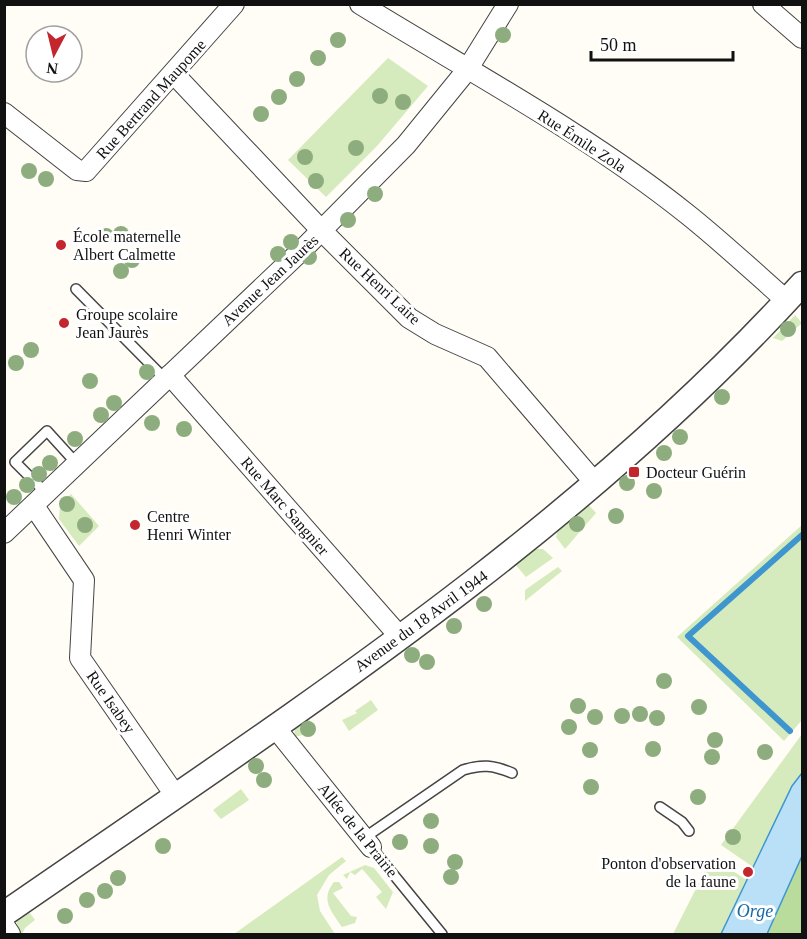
<svg xmlns="http://www.w3.org/2000/svg" width="807" height="939" font-family="'Times New Roman',serif">
  <style>
    .green { fill: #d5ebbd }
    .forest { fill: #b9dc9c }
    .water { fill: #b9e0f7; stroke: #3f96cf; stroke-width: 1.5 }
    .lines { fill: none; stroke-linecap: round; stroke-linejoin: round }
    .stream { stroke: #3f96cf; stroke-width: 6 }
    .service-casing { stroke: #444; stroke-width: 12 }
    .minor-casing { stroke: #444; stroke-width: 22 }
    .tertiary-casing { stroke: #444; stroke-width: 27 }
    .service { stroke: #fff; stroke-width: 9 }
    .minor { stroke: #fff; stroke-width: 20 }
    .tertiary { stroke: #fff; stroke-width: 24 }
    .tree { fill: #8dad7f }
    .poi-dot { fill: #c4262e; stroke: #fff; stroke-width: 2 }
    .labels { text-anchor: middle; dominant-baseline: central; stroke-width: 6; stroke-linejoin: round; paint-order: stroke }
    .street-label { font-size: 16px; fill: #111; stroke: #fff }
    .poi-label { font-size: 16px; fill: #111; stroke: #fff; text-anchor: start }
    .water-label { font-size: 18px; font-style: italic; fill: #1768a6; stroke: #fff }
  </style>
  <rect width="100%" height="100%" fill="#fffdf5"/>
  <g class="green">
    <polygon points="388,58 428,86 377,146 326,197 288,160"/>
    <polygon points="795,315 802,323 782,341 773,338"/>
    <polygon points="71,494 99,526 79,546 59,519 60,505"/>
    <polygon points="587,503 596,513 565,549 556,537 558,530"/>
    <polygon points="802,525 802,720 784,741 677,637"/>
    <polygon points="534,549 543,549 553,558 526,577 514,563"/>
    <polygon points="558,567 562,571 525,601 525,590"/>
    <polygon points="371,700 378,710 349,731 342,720 357,713 355,711"/>
    <polygon points="306,715 315,728 311,733 294,737 295,728"/>
    <polygon points="802,734 802,773 792,786 721,934 673,934 712,857 745,879 753,867 721,845"/>
    <polygon points="241,789 249,800 221,819 213,810"/>
    <polygon points="342,857 346,861 329,875 317,895 320,911 335,934 234,934"/>
    <polygon points="365,865 374,868 393,892 386,909 376,897 382,892 364,871 362,869 355,875 350,872 347,879 343,875"/>
    <path d="M334,882H339L343,888L333,893L351,916L357,917L355,923L342,927C331,911 320,899 334,882Z"/>
    <polygon points="27,909 35,920 25,928 22,934 19,934 16,920"/>
  </g>
  <polygon class="forest" points="802,856 802,934 767,934"/>
  <polygon class="water" points="802,773 802,856 767,934 721,934 792,786"/>
  <g class="lines">
    <polyline class="stream" points="790,731 688,636 802,535"/>
    <g class="service-casing">
      <g id="service">
        <polyline points="76,289 165,379"/>
        <polyline points="47,494 15,462 47,431 77,464"/>
        <polyline points="660,807 682,822 689,831"/>
        <path d="M364,838L463,770C482,764 493,765 512,773"/>
        <polyline points="371,847 442,934"/>
      </g>
    </g>
    <g class="minor-casing">
      <g id="minor">
        <path d="M360,4C469,71 587,134 687,214C721,241 754,272 787,301"/>
        <polyline points="763,4 802,38"/>
        <polyline points="174,74 322,231 409,318 435,334 487,357 595,483"/>
        <polyline points="4,113 77,170 86,171 234,4"/>
        <polyline points="170,375 401,638"/>
        <polyline points="34,506 84,580 80,658 175,795"/>
        <polyline points="4,533 306,246 406,145 467,70 508,4"/>
        <polyline points="274,726 371,847"/>
        <polyline points="4,925 10,934"/>
      </g>
    </g>
    <g class="tertiary-casing">
      <path id="tertiary" d="M4,914C283,721 573,536 802,284"/>
    </g>
    <use href="#service" class="service"/>
    <use href="#minor" class="minor"/>
    <use href="#tertiary" class="tertiary"/>
  </g>
  <g class="tree">
    <circle cx="503" cy="35" r="8"/>
    <circle cx="338" cy="40" r="8"/>
    <circle cx="318" cy="58" r="8"/>
    <circle cx="297" cy="79" r="8"/>
    <circle cx="380" cy="96" r="8"/>
    <circle cx="279" cy="97" r="8"/>
    <circle cx="403" cy="102" r="8"/>
    <circle cx="261" cy="114" r="8"/>
    <circle cx="356" cy="148" r="8"/>
    <circle cx="305" cy="157" r="8"/>
    <circle cx="29" cy="171" r="8"/>
    <circle cx="46" cy="179" r="8"/>
    <circle cx="316" cy="181" r="8"/>
    <circle cx="375" cy="194" r="8"/>
    <circle cx="348" cy="220" r="8"/>
    <circle cx="121" cy="234" r="8"/>
    <circle cx="106" cy="236" r="8"/>
    <circle cx="291" cy="242" r="8"/>
    <circle cx="278" cy="254" r="8"/>
    <circle cx="309" cy="257" r="8"/>
    <circle cx="132" cy="260" r="8"/>
    <circle cx="121" cy="271" r="8"/>
    <circle cx="788" cy="329" r="8"/>
    <circle cx="31" cy="350" r="8"/>
    <circle cx="16" cy="363" r="8"/>
    <circle cx="147" cy="372" r="8"/>
    <circle cx="90" cy="381" r="8"/>
    <circle cx="722" cy="397" r="8"/>
    <circle cx="114" cy="403" r="8"/>
    <circle cx="101" cy="415" r="8"/>
    <circle cx="152" cy="423" r="8"/>
    <circle cx="184" cy="429" r="8"/>
    <circle cx="680" cy="437" r="8"/>
    <circle cx="75" cy="439" r="8"/>
    <circle cx="664" cy="453" r="8"/>
    <circle cx="50" cy="463" r="8"/>
    <circle cx="39" cy="474" r="8"/>
    <circle cx="627" cy="483" r="8"/>
    <circle cx="27" cy="485" r="8"/>
    <circle cx="654" cy="491" r="8"/>
    <circle cx="14" cy="497" r="8"/>
    <circle cx="67" cy="504" r="8"/>
    <circle cx="616" cy="516" r="8"/>
    <circle cx="577" cy="524" r="8"/>
    <circle cx="85" cy="525" r="8"/>
    <circle cx="484" cy="604" r="8"/>
    <circle cx="454" cy="626" r="8"/>
    <circle cx="412" cy="655" r="8"/>
    <circle cx="427" cy="662" r="8"/>
    <circle cx="664" cy="681" r="8"/>
    <circle cx="578" cy="706" r="8"/>
    <circle cx="699" cy="707" r="8"/>
    <circle cx="640" cy="714" r="8"/>
    <circle cx="622" cy="716" r="8"/>
    <circle cx="595" cy="717" r="8"/>
    <circle cx="657" cy="718" r="8"/>
    <circle cx="569" cy="727" r="8"/>
    <circle cx="308" cy="729" r="8"/>
    <circle cx="715" cy="740" r="8"/>
    <circle cx="653" cy="749" r="8"/>
    <circle cx="590" cy="750" r="8"/>
    <circle cx="765" cy="752" r="8"/>
    <circle cx="712" cy="757" r="8"/>
    <circle cx="256" cy="766" r="8"/>
    <circle cx="264" cy="780" r="8"/>
    <circle cx="591" cy="787" r="8"/>
    <circle cx="698" cy="797" r="8"/>
    <circle cx="431" cy="821" r="8"/>
    <circle cx="733" cy="837" r="8"/>
    <circle cx="400" cy="842" r="8"/>
    <circle cx="163" cy="846" r="8"/>
    <circle cx="431" cy="846" r="8"/>
    <circle cx="455" cy="862" r="8"/>
    <circle cx="451" cy="877" r="8"/>
    <circle cx="118" cy="878" r="8"/>
    <circle cx="105" cy="891" r="8"/>
    <circle cx="87" cy="900" r="8"/>
    <circle cx="65" cy="916" r="8"/>
  </g>
  <g class="poi-dot">
    <circle cx="61" cy="245" r="6"/>
    <circle cx="64" cy="323" r="6"/>
    <rect x="628" y="466" width="12" height="12" rx="3"/>
    <circle cx="135" cy="525" r="6"/>
    <circle cx="748" cy="872" r="6"/>
  </g>
  <g class="labels">
    <g class="street-label">
      <text transform="translate(151 99) rotate(-48)">Rue Bertrand Maupome</text>
      <text transform="translate(582 141) rotate(33)">Rue Émile Zola</text>
      <text transform="translate(270 280) rotate(-43)">Avenue Jean Jaurès</text>
      <text transform="translate(380 286) rotate(43)">Rue Henri Laire</text>
      <text transform="translate(285 506) rotate(49)">Rue Marc Sangnier</text>
      <text transform="translate(421 621) rotate(-36)">Avenue du 18 Avril 1944</text>
      <text transform="translate(111 702) rotate(55)">Rue Isabey</text>
      <text transform="translate(358 830) rotate(51)">Allée de la Prairie</text>
    </g>
    <g class="poi-label">
      <text x="73" y="236">École maternelle<tspan x="73" dy="18">Albert Calmette</tspan></text>
      <text x="76" y="314">Groupe scolaire<tspan x="76" dy="18">Jean Jaurès</tspan></text>
      <text x="646" y="472">Docteur Guérin</text>
      <text x="147" y="516">Centre<tspan x="147" dy="18">Henri Winter</tspan></text>
      <text x="736" y="863" text-anchor="end">Ponton d'observation<tspan x="736" dy="18">de la faune</tspan></text>
    </g>
    <g class="water-label">
      <text x="755" y="911">Orge</text>
    </g>
  </g>
  <rect width="807" height="939" fill="none" stroke="#111111" stroke-width="12"/>
  <g transform="translate(54 54) rotate(187)"><circle r="28" fill="#ffffff" stroke="#a0a0a0" stroke-width="1.5"/>
  <path d="M0-4.5L10 22L0 15L-10 22Z" fill="#c4262e"/>
  <text y="-9" font-size="16" font-weight="bold" text-anchor="middle" fill="#111111">N</text>
  </g>
  <path d="M591 51v9h142v-9" fill="none" stroke="#111111" stroke-width="3"/>
  <text x="600" y="51" font-size="18" fill="#111111" stroke="#ffffff" stroke-width="4.5" paint-order="stroke">50 m</text>
</svg>
